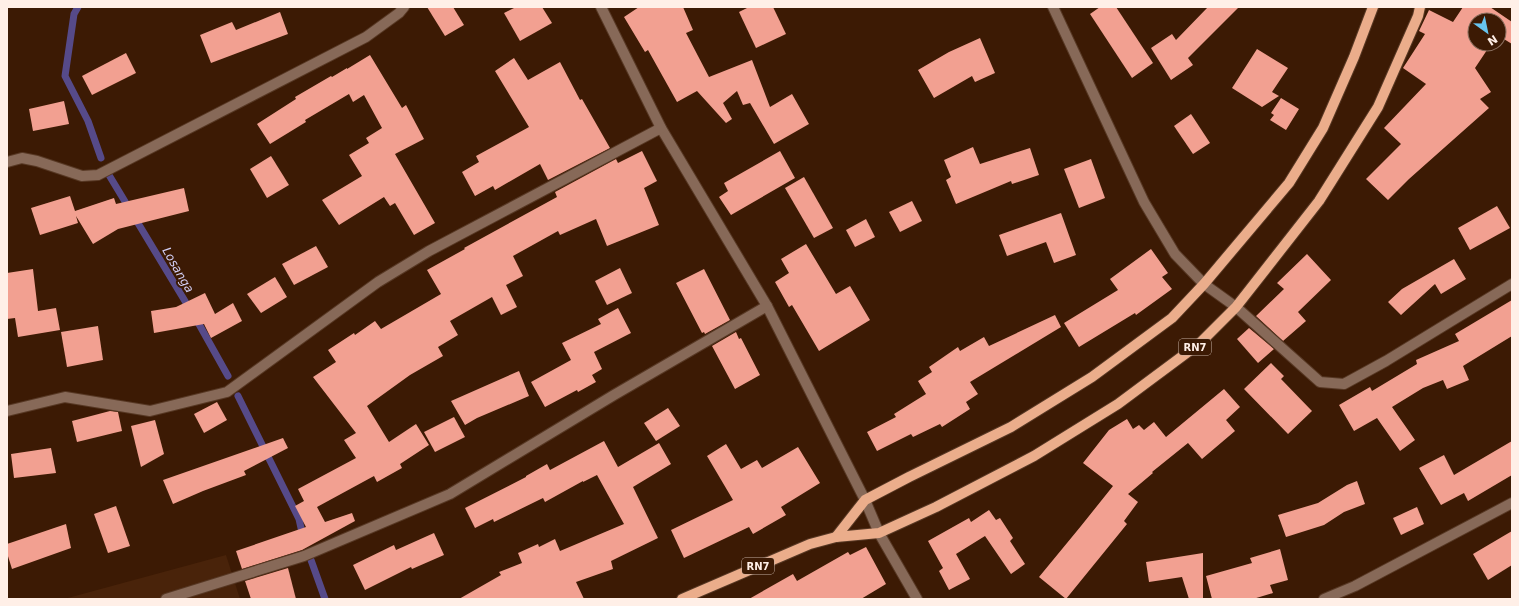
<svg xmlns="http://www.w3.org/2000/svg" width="1519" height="606" font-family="'DejaVu Sans',sans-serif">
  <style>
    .built { fill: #49230a }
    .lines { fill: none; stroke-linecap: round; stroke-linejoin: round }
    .stream { stroke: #564a89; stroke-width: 7 }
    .building { fill: #f2a091 }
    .minor-casing { stroke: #573824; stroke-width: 12 }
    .major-casing { stroke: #573824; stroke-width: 12 }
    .minor { stroke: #876958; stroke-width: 10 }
    .major { stroke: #ebad8b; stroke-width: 10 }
    .labels { text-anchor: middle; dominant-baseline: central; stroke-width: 4; stroke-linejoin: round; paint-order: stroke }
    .shield { fill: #3c1a04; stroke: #c4afa3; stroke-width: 1 }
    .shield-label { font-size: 10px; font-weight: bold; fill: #ffefe7 }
    .water-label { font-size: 12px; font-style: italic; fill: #d3cff5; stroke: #3c1a04 }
  </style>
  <rect width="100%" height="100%" fill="#3c1a04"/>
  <polygon class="built" points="226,555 240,599 64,599"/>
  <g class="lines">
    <g class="stream">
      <polyline points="78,7 74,14 65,76 88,121 101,158"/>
      <polyline points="109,175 200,326 228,376"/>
      <polyline points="238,396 299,519 303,537"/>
      <polyline points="311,560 325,599"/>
    </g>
  </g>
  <g class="building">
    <polygon points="427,7 453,7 464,25 445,36"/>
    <polygon points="516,7 542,7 552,23 520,41 504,13"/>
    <polygon points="639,7 683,7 693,30 686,33 709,77 752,60 770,107 792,94 809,124 774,144 750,103 743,105 737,91 723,103 732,119 726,123 697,91 677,102 648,50 645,52 624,17"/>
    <polygon points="749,7 773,7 786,34 756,48 739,12"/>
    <polygon points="1100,7 1116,7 1153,63 1132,78 1090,14"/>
    <polygon points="1208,7 1239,7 1188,58 1193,65 1171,80 1151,48 1172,34 1176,40"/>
    <polygon points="1463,7 1490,7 1512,22 1512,44 1499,36 1499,20 1475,20 1475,44 1491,44 1475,68 1491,92 1480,99 1489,108 1409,179 1388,200 1366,179 1401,144 1384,128 1426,84 1403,68 1425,34 1419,31 1429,10 1453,22"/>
    <polygon points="280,12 288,34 211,63 200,35 232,22 236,30"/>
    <polygon points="980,38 995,73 975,82 972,76 934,98 918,70 949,52"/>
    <polygon points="1257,49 1288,68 1272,92 1279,96 1262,107 1232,88"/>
    <polygon points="126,53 136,73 92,95 82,76"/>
    <polygon points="370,55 402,108 406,105 424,139 395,154 435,223 414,235 395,203 390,206 384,197 339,225 322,200 362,176 349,155 369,143 366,138 382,128 364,95 353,102 349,94 305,120 306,122 270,144 257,124 296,99 295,97 331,76 332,77 347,68 347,69"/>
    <polygon points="514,58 528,80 560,62 580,100 582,99 610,148 548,180 540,164 495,190 493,186 475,196 462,172 479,162 476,156 529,127 495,71"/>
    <polygon points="1281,98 1299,109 1286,130 1270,120 1274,115 1271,113"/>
    <polygon points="64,101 69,124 33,131 29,109"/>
    <polygon points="1191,114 1210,143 1193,154 1174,126"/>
    <polygon points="973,147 980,164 1030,148 1039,175 1012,184 1011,181 956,204 946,180 951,177 944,160"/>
    <polygon points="642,151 657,181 644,188 659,225 607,246 596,219 560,235 558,231 513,256 523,276 506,285 517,307 501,315 492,297 450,321 458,335 438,347 443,356 410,375 367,406 389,442 416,424 429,445 400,464 402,468 377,482 374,476 317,507 325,522 352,513 355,521 302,550 242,569 236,551 306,527 295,506 304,501 298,489 356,458 344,440 356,433 313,377 336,362 328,350 354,333 355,335 375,321 381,329 441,294 427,270 465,249 464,248 557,197 555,192 616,159 618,163"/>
    <polygon points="780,151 795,178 731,215 719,197 728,191 724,183"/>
    <polygon points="271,156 289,185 267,198 250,169"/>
    <polygon points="1091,159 1105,198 1079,208 1064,169"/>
    <polygon points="804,177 833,228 814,238 785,188"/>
    <polygon points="184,188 189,211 118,229 93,244 76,216 78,223 40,235 31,208 70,196 75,211 114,198 116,204"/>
    <polygon points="912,201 922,221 900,232 889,212"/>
    <polygon points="1497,206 1510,228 1470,250 1458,228"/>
    <polygon points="1061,213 1076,255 1054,263 1046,242 1007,256 999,235"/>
    <polygon points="866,219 875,237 855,247 846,230"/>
    <polygon points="806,244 836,294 850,286 870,320 819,351 792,305 789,307 775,282 789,273 781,259"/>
    <polygon points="316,246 328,267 294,285 282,264"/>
    <polygon points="1151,249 1168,273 1162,277 1172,289 1136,315 1135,313 1079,347 1064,323 1118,290 1110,279"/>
    <polygon points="1307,254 1331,280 1298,312 1306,321 1283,341 1256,316 1284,289 1277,283"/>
    <polygon points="1454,259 1466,279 1441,294 1435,284 1401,315 1388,302 1402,289"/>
    <polygon points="620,268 632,293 607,305 595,281"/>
    <polygon points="33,269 38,311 56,308 60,330 18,337 15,318 7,319 7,273"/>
    <polygon points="704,269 730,320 705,334 704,332 702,333 676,283"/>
    <polygon points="275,277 287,297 261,313 247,294"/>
    <polygon points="205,293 215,314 233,303 242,321 211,338 204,324 154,333 151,311 176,307"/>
    <polygon points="1512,300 1512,336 1463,366 1469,380 1447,389 1443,380 1423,388 1392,407 1415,440 1400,451 1377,418 1354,431 1339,405 1370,387 1372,391 1417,364 1416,360 1459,341 1455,334"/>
    <polygon points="618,308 631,333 594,352 602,369 592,375 596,382 578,392 577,390 545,407 531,382 571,360 562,343 601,324 598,319"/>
    <polygon points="1055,315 1061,327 970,382 978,394 966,402 970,409 942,427 940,424 913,437 911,434 877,451 867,432 896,417 894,414 926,394 918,381 932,372 929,367 958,347 960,351 984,337 989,346"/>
    <polygon points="98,326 103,360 67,367 61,332"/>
    <polygon points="1249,328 1274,349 1258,363 1237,339"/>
    <polygon points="736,332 739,339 741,338 760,375 735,389 712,346"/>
    <polygon points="1271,363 1284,376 1281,379 1312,411 1288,434 1244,389"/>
    <polygon points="519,371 529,396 477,418 465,425 451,401"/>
    <polygon points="1224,389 1240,407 1226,420 1235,431 1202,459 1188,443 1152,472 1153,473 1128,494 1138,502 1124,521 1127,524 1066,599 1039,577 1081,526 1113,486 1083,463 1109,430 1127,419 1133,429 1139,425 1144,430 1154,422 1166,437"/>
    <polygon points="217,402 227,420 204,433 194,414"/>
    <polygon points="668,408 680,426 656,441 644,423"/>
    <polygon points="110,411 118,412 122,431 77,442 72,421"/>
    <polygon points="454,417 465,437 435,452 424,432"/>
    <polygon points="155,420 164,454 141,467 131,426"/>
    <polygon points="283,438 288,448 244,471 246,475 203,491 173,504 163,480"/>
    <polygon points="604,441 618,467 659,443 671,464 633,487 658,538 611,561 613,569 576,582 584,599 459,599 501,575 499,572 522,563 518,553 538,544 539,547 555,539 560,551 624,524 597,475 583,482 583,481 545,502 543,498 494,522 493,519 475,528 465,508 526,477 526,476 547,464 550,470"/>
    <polygon points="1512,441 1512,475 1468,501 1464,493 1441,505 1419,468 1444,455 1454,475"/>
    <polygon points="726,444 741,469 757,460 762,468 798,447 820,483 781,507 786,515 753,534 749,527 684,558 671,530 733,500 707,456"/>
    <polygon points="51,448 56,473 14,478 11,454"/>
    <polygon points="1357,481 1365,504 1344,512 1324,525 1286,537 1278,515 1318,503 1347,485"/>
    <polygon points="116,506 130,546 108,553 94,514"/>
    <polygon points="1417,507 1424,524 1401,535 1393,518"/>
    <polygon points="989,510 996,520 1000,518 1013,538 1010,541 1025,564 1011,574 985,536 956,554 970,579 949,590 939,571 943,568 928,541 969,518 971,522"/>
    <polygon points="66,524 71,548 12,569 7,553 7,544"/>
    <polygon points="1512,531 1512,565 1488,580 1473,554"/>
    <polygon points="434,533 444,555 412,569 411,567 365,590 353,565 394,545 396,550"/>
    <polygon points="866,547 886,584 861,599 749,599 793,574 797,581 848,552 850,555"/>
    <polygon points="1280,549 1288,580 1270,585 1273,593 1253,599 1212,599 1206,576 1252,563 1250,558"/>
    <polygon points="1203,553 1203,599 1189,599 1182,577 1149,582 1146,562"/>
    <polygon points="288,568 296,599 251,599 245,581"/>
  </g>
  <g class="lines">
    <g class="minor-casing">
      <g id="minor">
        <polyline points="601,7 661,128 767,306 865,500 879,533 917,599"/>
        <polyline points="1053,7 1144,202 1175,254 1204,284 1236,307 1320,382 1344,384 1386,361 1512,284"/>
        <polyline points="7,162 22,158 37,161 82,176 98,175 366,37 399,13 404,7"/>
        <polyline points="7,411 65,397 150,411 227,392 378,282 429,251 661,128"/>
        <polyline points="166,599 304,556 450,494 614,395 767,306"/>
        <polyline points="1324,599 1355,586 1512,503"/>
      </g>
    </g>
    <g class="major-casing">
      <g id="major">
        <polyline points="836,537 865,500 909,477 1011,427 1092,377 1172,318 1204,284 1289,183 1323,128 1354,57 1373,7"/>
        <polyline points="682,599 810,544 836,537 879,533 936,507 1034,456 1118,404 1200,343 1236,307 1319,201 1378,107 1418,16 1420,7"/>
      </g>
    </g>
    <use href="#minor" class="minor"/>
    <use href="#major" class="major"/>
  </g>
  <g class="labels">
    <g class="shield">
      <rect x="1179" y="339" width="32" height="16" rx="3"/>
      <rect x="742" y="558" width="32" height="16" rx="3"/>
    </g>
    <g class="shield-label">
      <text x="1195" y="347">RN7</text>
      <text x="758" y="566">RN7</text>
    </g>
    <g class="water-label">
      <text transform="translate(178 270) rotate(60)">Losanga</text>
    </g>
  </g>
  <rect width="1519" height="606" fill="none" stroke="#ffefe7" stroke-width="16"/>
  <g transform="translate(1487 32) rotate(147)"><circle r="19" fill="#3c1a04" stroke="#8a6f5f"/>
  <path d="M0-3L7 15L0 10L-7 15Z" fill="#67c4ef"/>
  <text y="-6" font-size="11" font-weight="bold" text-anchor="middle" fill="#ffefe7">N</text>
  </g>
</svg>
